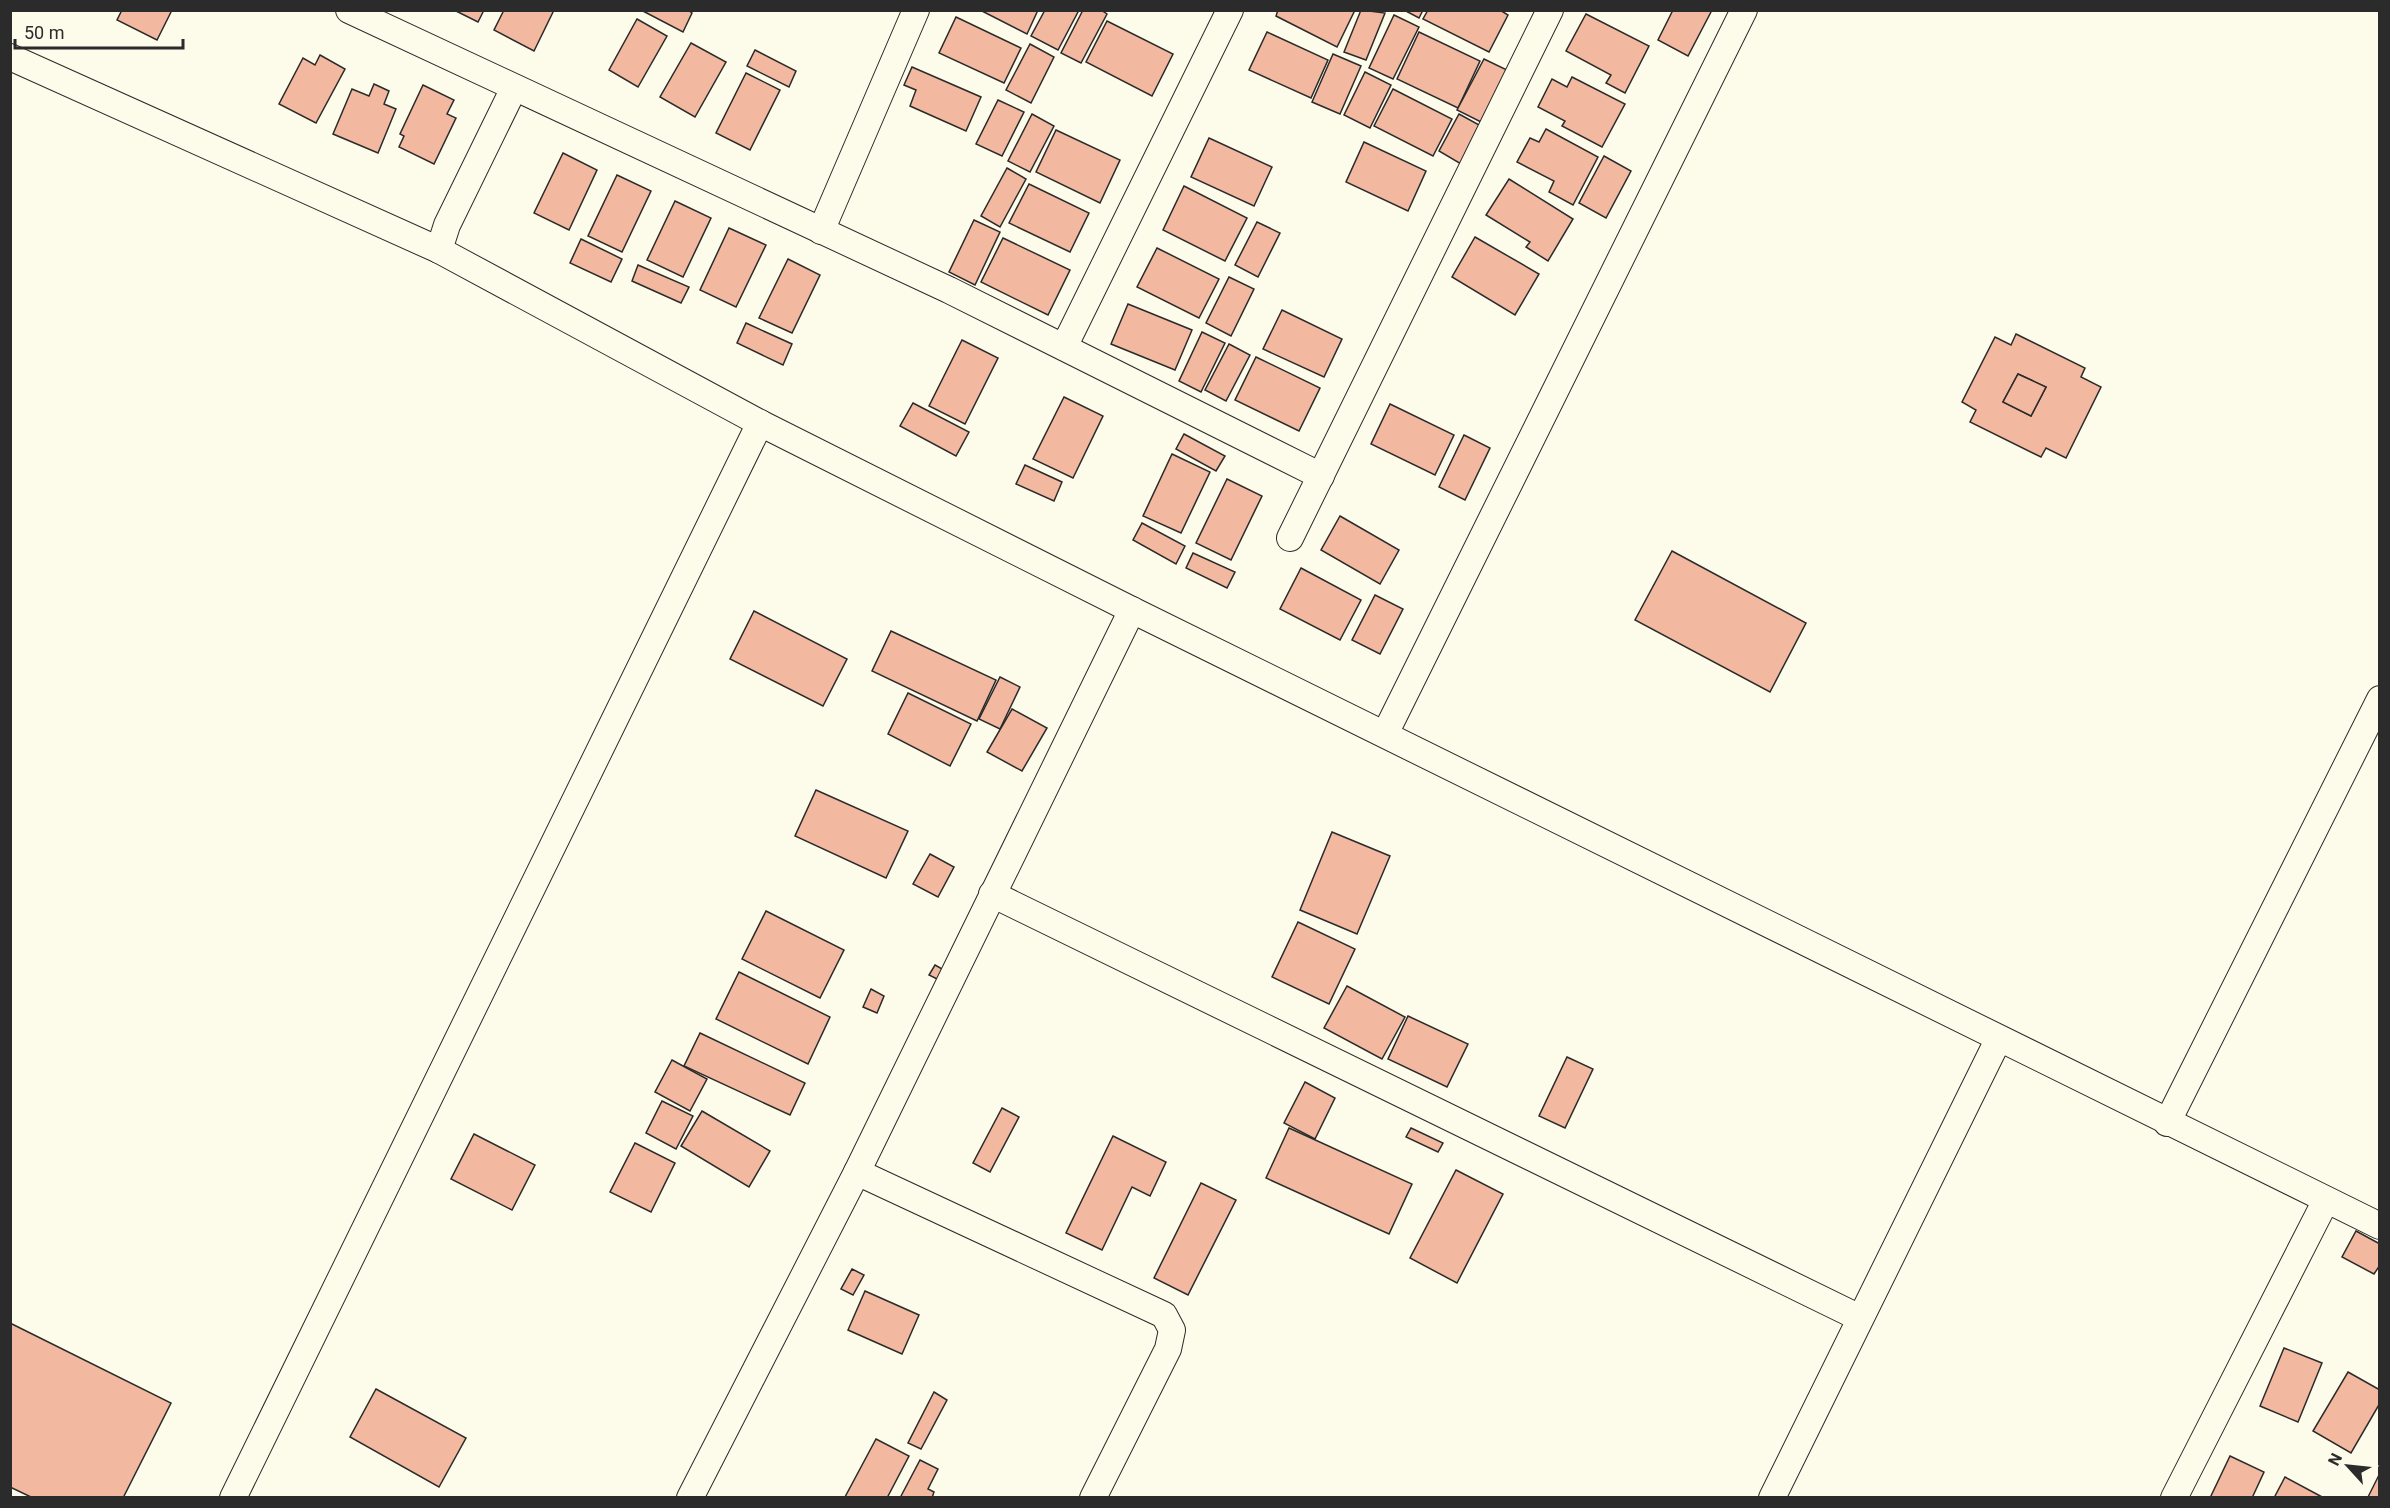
<svg xmlns="http://www.w3.org/2000/svg" width="2390" height="1508" font-family="Roboto,sans-serif">
  <style>
    .building { fill: #f2b8a0; stroke: #2b2b2b; stroke-width: 1.5; fill-rule: evenodd }
    .lines { fill: none; stroke-linecap: round; stroke-linejoin: round }
    .minor-casing { stroke: #2b2b2b; stroke-width: 28 }
    .minor { stroke: #fdfbea; stroke-width: 26 }
  </style>
  <rect width="100%" height="100%" fill="#fdfbea"/>
  <g class="building">
    <polygon points="122,10 172,10 157,40 117,20"/>
    <polygon points="454,10 484,10 478,22"/>
    <polygon points="504,10 554,10 534,51 494,30"/>
    <polygon points="641,10 688,10 692,13 683,32"/>
    <polygon points="980,10 1038,10 1027,34"/>
    <polygon points="1045,10 1079,10 1058,50 1031,36"/>
    <polygon points="1083,10 1101,10 1107,14 1081,63 1061,53"/>
    <polygon points="1278,10 1355,10 1337,47 1276,16"/>
    <polygon points="1361,10 1385,13 1366,60 1344,52"/>
    <polygon points="1404,10 1423,10 1419,18"/>
    <polygon points="1428,10 1500,10 1508,15 1489,52 1423,19"/>
    <polygon points="1673,10 1712,10 1688,56 1658,40"/>
    <polygon points="1586,14 1649,46 1625,93 1606,83 1611,75 1566,51"/>
    <polygon points="1394,15 1419,27 1393,79 1369,68"/>
    <polygon points="956,17 1021,48 1004,83 939,53"/>
    <polygon points="637,19 667,36 638,87 609,70"/>
    <polygon points="1107,21 1173,54 1152,96 1086,62"/>
    <polygon points="1267,32 1328,60 1311,98 1249,70"/>
    <polygon points="1419,32 1480,61 1458,108 1397,79"/>
    <polygon points="691,43 726,62 695,117 660,97"/>
    <polygon points="1030,44 1054,57 1031,103 1006,90"/>
    <polygon points="755,50 796,71 789,87 747,66"/>
    <polygon points="1333,54 1361,66 1340,114 1312,102"/>
    <polygon points="320,55 345,69 316,123 279,104 303,58 315,65"/>
    <polygon points="1484,59 1507,70 1481,122 1457,110"/>
    <polygon points="912,67 981,97 966,131 910,106 916,90 904,85"/>
    <polygon points="1365,72 1391,85 1370,128 1344,115"/>
    <polygon points="746,73 780,90 750,150 716,133"/>
    <polygon points="1572,77 1625,104 1602,147 1562,126 1565,121 1538,107 1552,79 1567,87"/>
    <polygon points="374,84 389,91 384,104 396,109 378,153 333,134 352,89 369,96"/>
    <polygon points="423,85 454,100 447,114 456,118 434,164 399,147 404,136 400,134"/>
    <polygon points="1393,89 1452,119 1433,156 1374,126"/>
    <polygon points="998,100 1024,112 1002,156 976,144"/>
    <polygon points="1032,114 1054,126 1030,172 1008,161"/>
    <polygon points="1459,114 1481,126 1461,164 1439,151"/>
    <polygon points="1546,129 1598,157 1573,205 1549,192 1554,181 1517,162 1530,138 1539,142"/>
    <polygon points="1056,130 1120,160 1100,203 1036,172"/>
    <polygon points="1209,138 1272,167 1254,206 1191,177"/>
    <polygon points="1364,142 1426,171 1408,211 1346,182"/>
    <polygon points="563,153 597,170 569,230 534,213"/>
    <polygon points="1604,156 1631,171 1606,218 1579,203"/>
    <polygon points="1007,168 1026,179 1000,227 981,216"/>
    <polygon points="617,175 651,191 622,252 588,236"/>
    <polygon points="1509,179 1573,219 1548,261 1526,247 1530,242 1486,215"/>
    <polygon points="1029,184 1089,213 1070,252 1009,223"/>
    <polygon points="1184,186 1247,218 1225,261 1163,230"/>
    <polygon points="675,201 711,218 683,277 647,260"/>
    <polygon points="974,220 1000,232 975,285 949,272"/>
    <polygon points="1257,222 1280,233 1258,277 1235,265"/>
    <polygon points="729,228 766,245 736,307 700,290"/>
    <polygon points="1475,237 1539,274 1515,315 1452,277"/>
    <polygon points="1003,238 1070,270 1048,315 981,282"/>
    <polygon points="581,239 622,259 611,282 570,263"/>
    <polygon points="1157,248 1219,279 1199,318 1137,287"/>
    <polygon points="788,259 820,275 792,333 759,318"/>
    <polygon points="638,265 689,287 681,303 632,281"/>
    <polygon points="1229,277 1254,289 1231,336 1206,323"/>
    <polygon points="1128,304 1192,330 1175,370 1111,344"/>
    <polygon points="1282,310 1342,339 1324,377 1263,349"/>
    <polygon points="746,323 792,344 783,365 737,343"/>
    <polygon points="1202,332 1225,343 1201,392 1179,381"/>
    <path d="M2016,334L2085,368L2081,377L2101,387L2066,458L2046,448L2041,457L1970,422L1976,410L1962,402L1995,337L2011,345ZM2018,374L2046,387L2031,416L2003,402Z"/>
    <polygon points="962,340 998,358 965,424 929,406"/>
    <polygon points="1229,344 1250,355 1226,401 1205,390"/>
    <polygon points="1256,357 1320,388 1299,431 1235,400"/>
    <polygon points="2018,374 2046,387 2031,416 2003,402"/>
    <polygon points="1064,397 1103,416 1073,478 1033,459"/>
    <polygon points="913,403 969,432 956,456 900,426"/>
    <polygon points="1390,404 1454,435 1435,475 1371,444"/>
    <polygon points="1184,434 1225,456 1216,471 1176,449"/>
    <polygon points="1464,435 1490,448 1465,500 1439,487"/>
    <polygon points="1172,454 1210,472 1181,533 1143,516"/>
    <polygon points="1025,465 1062,482 1054,501 1016,484"/>
    <polygon points="1227,479 1262,496 1231,560 1196,543"/>
    <polygon points="1340,516 1399,550 1380,584 1321,550"/>
    <polygon points="1142,523 1185,546 1176,564 1133,540"/>
    <polygon points="1672,551 1806,623 1770,692 1635,620"/>
    <polygon points="1193,553 1235,572 1227,588 1186,568"/>
    <polygon points="1301,568 1361,600 1340,640 1280,609"/>
    <polygon points="1375,595 1403,609 1380,654 1352,640"/>
    <polygon points="754,611 847,659 823,706 730,659"/>
    <polygon points="891,631 996,680 977,721 872,671"/>
    <polygon points="1000,677 1020,687 1000,729 979,719"/>
    <polygon points="908,693 971,724 950,766 888,734"/>
    <polygon points="1012,709 1047,728 1022,771 987,752"/>
    <polygon points="816,790 908,831 886,878 795,836"/>
    <polygon points="1332,832 1390,856 1357,934 1300,910"/>
    <polygon points="930,854 954,867 938,897 913,884"/>
    <polygon points="766,911 844,950 820,998 742,959"/>
    <polygon points="1298,922 1355,949 1329,1004 1272,977"/>
    <polygon points="935,965 944,970 939,980 929,975"/>
    <polygon points="739,972 830,1017 808,1064 716,1019"/>
    <polygon points="1347,986 1405,1017 1382,1059 1324,1028"/>
    <polygon points="871,989 884,996 877,1013 863,1007"/>
    <polygon points="1408,1016 1468,1044 1447,1087 1388,1059"/>
    <polygon points="700,1033 805,1083 790,1115 684,1066"/>
    <polygon points="1567,1057 1593,1069 1565,1128 1539,1116"/>
    <polygon points="672,1060 707,1079 690,1111 655,1092"/>
    <polygon points="1305,1082 1335,1098 1315,1139 1284,1123"/>
    <polygon points="662,1101 693,1116 676,1149 646,1133"/>
    <polygon points="1002,1108 1019,1117 990,1172 973,1163"/>
    <polygon points="702,1111 770,1151 749,1187 681,1146"/>
    <polygon points="1289,1128 1412,1184 1389,1234 1266,1178"/>
    <polygon points="1411,1128 1443,1143 1438,1152 1406,1137"/>
    <polygon points="474,1134 535,1165 512,1210 451,1179"/>
    <polygon points="1113,1136 1166,1162 1150,1196 1132,1187 1102,1250 1066,1233"/>
    <polygon points="635,1143 675,1163 651,1212 610,1192"/>
    <polygon points="1456,1170 1503,1194 1457,1283 1410,1258"/>
    <polygon points="1201,1183 1236,1200 1188,1295 1154,1278"/>
    <polygon points="2356,1231 2380,1244 2380,1265 2374,1274 2342,1257"/>
    <polygon points="852,1269 864,1275 853,1295 841,1289"/>
    <polygon points="865,1291 919,1315 902,1354 848,1330"/>
    <polygon points="10,1323 171,1403 123,1498 33,1498 10,1487"/>
    <polygon points="2284,1348 2322,1363 2298,1422 2260,1406"/>
    <polygon points="2348,1372 2380,1390 2380,1403 2351,1453 2313,1431"/>
    <polygon points="376,1389 466,1438 439,1487 350,1437"/>
    <polygon points="934,1392 947,1400 921,1449 908,1443"/>
    <polygon points="876,1439 909,1456 887,1498 845,1497"/>
    <polygon points="2230,1456 2264,1472 2252,1498 2210,1498"/>
    <polygon points="920,1460 938,1469 928,1489 934,1492 932,1498 900,1498"/>
    <polygon points="2380,1473 2380,1498 2368,1497"/>
    <polygon points="2285,1477 2324,1498 2274,1498"/>
  </g>
  <g class="lines">
    <g class="minor-casing">
      <g id="minor">
        <polyline points="349,10 949,290 1321,476"/>
        <polyline points="10,57 439,250 760,423 1132,610 2380,1226"/>
        <polyline points="821,231 916,10"/>
        <polyline points="439,250 447,225 514,88"/>
        <polyline points="1064,347 1230,10"/>
        <polyline points="1290,538 1550,10"/>
        <polyline points="1385,734 1744,10"/>
        <polyline points="992,894 1860,1318"/>
        <polyline points="2167,1123 2380,699"/>
        <polyline points="857,1172 1164,1315 1172,1330 1168,1349 1093,1498"/>
        <polyline points="233,1498 760,423"/>
        <polyline points="690,1498 857,1172 1132,610"/>
        <polyline points="1772,1498 1998,1040"/>
        <polyline points="2174,1498 2326,1200"/>
      </g>
    </g>
    <use href="#minor" class="minor"/>
  </g>
  <rect width="2390" height="1508" fill="none" stroke="#2b2b2b" stroke-width="24"/>
  <g transform="translate(2348 1466) rotate(297)" stroke="#fdfbea" stroke-width="4.5" paint-order="stroke">
  <path d="M0-4.5L10 22L0 15L-10 22Z" fill="#2b2b2b"/>
  <text y="-9" font-size="16" font-weight="bold" text-anchor="middle" fill="#2b2b2b">N</text>
  </g>
  <path d="M15 39v9h168v-9" fill="none" stroke="#2b2b2b" stroke-width="3"/>
  <text x="24" y="39" font-size="18" fill="#2b2b2b" stroke="#fdfbea" stroke-width="4.5" paint-order="stroke">50 m</text>
</svg>
